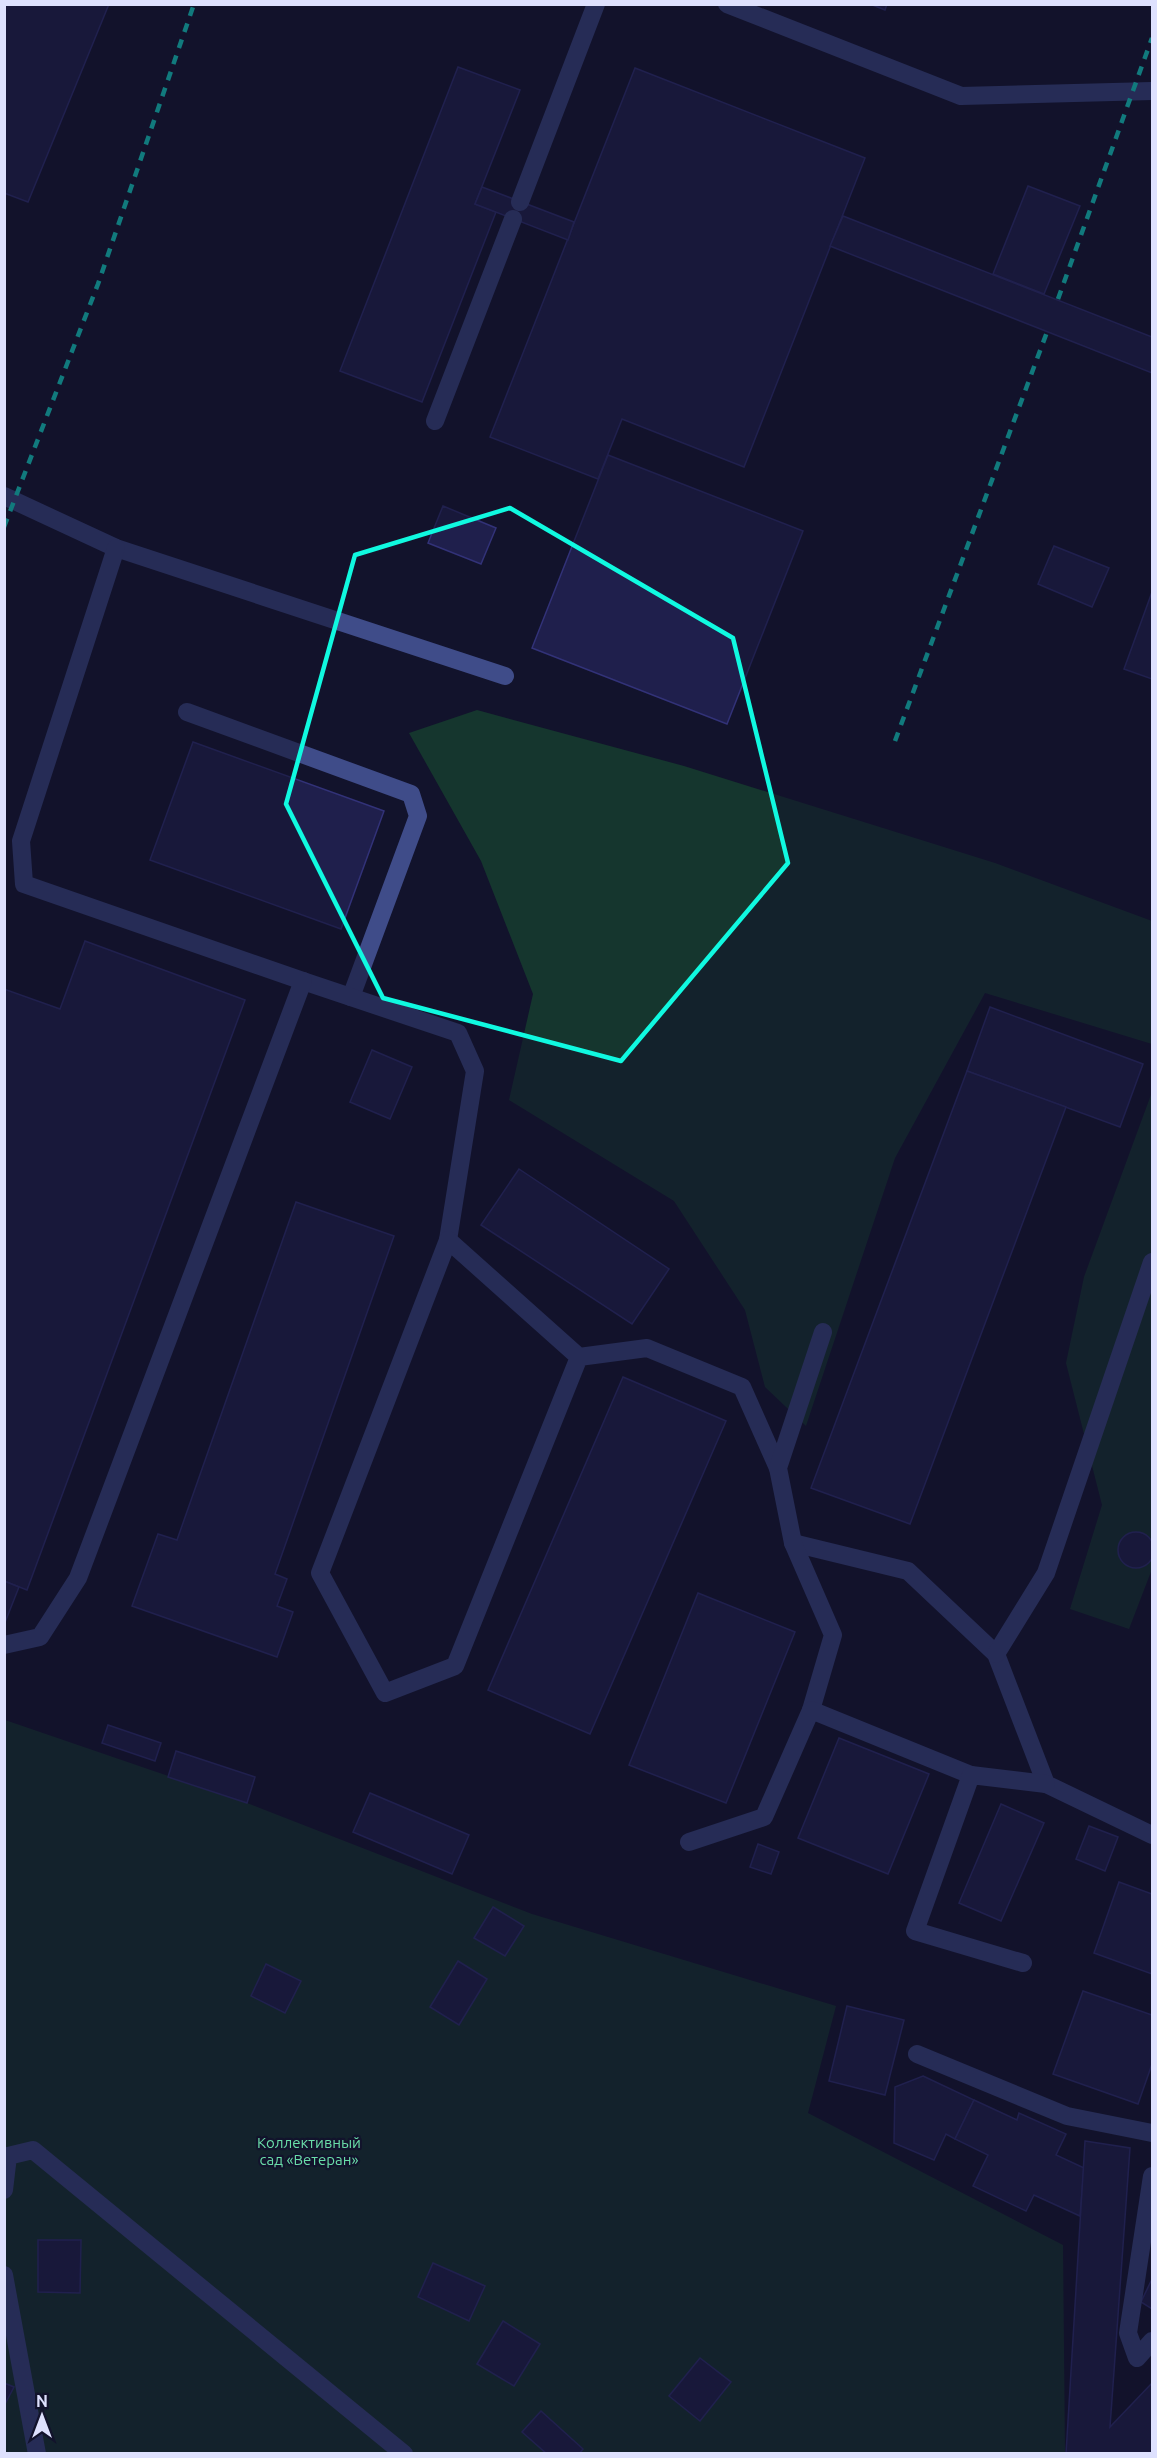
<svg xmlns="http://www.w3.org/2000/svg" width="1157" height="2458" font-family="Ubuntu,sans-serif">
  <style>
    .green { fill: #15362e }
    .building { fill: #1f1f4c; stroke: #323278; stroke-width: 1.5 }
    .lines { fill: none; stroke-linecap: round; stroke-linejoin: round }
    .minor { stroke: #3f4c89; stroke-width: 18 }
    .rail { stroke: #10f9e0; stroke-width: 4.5; stroke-dasharray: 9 8; stroke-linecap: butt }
    .marked { fill: none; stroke: #10f9e0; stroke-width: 4.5; stroke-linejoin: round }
    .labels { text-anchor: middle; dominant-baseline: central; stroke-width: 4.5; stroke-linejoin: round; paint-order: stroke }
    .park-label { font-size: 15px; fill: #6adea9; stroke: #12132c }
  </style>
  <rect width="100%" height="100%" fill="#12132c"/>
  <g class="green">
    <polygon points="477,710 684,766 995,863 1152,921 1152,1044 985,993 895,1158 806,1426 765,1387 745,1310 674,1201 509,1100 533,994 481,861 409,733"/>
    <polygon points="1152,1092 1152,1569 1129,1629 1070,1609 1102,1505 1066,1363 1084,1277"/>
    <polygon points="5,1720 247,1803 532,1914 836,2006 808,2113 1063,2245 1065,2453 5,2454"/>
  </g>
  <g class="building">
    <polygon points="4,4 109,4 28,202 4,193"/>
    <polygon points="870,4 887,4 885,10"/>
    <polygon points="458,67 520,90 475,204 496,212 422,402 340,371"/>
    <polygon points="635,68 865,158 744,467 622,419 598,479 490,437"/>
    <polygon points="1028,186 1080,206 1044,294 993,274"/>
    <polygon points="482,187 574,222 568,240 475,204"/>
    <polygon points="843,216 1152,337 1152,373 830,246"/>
    <polygon points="608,455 803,531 727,724 532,648"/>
    <polygon points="443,506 496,528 481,564 428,543"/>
    <polygon points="1054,546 1109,568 1092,607 1038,584"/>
    <polygon points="1152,592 1152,679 1124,669"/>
    <polygon points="193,742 384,811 341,929 150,860"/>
    <polygon points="85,941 245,1000 27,1590 4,1581 4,989 60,1009"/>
    <polygon points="990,1007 1143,1064 1120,1127 967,1071"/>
    <polygon points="372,1050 412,1067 390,1119 350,1102"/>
    <polygon points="967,1071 1066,1107 910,1524 811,1488"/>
    <polygon points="519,1169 669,1269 632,1324 481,1225"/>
    <polygon points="296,1202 394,1236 275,1574 287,1579 277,1606 293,1612 277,1657 132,1606 158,1534 177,1540"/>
    <polygon points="623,1377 726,1421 590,1734 488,1690"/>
    <circle cx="1136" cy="1550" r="18"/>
    <polygon points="4,1581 19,1587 4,1625"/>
    <polygon points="698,1593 795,1632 726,1803 629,1765"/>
    <polygon points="108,1725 161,1743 155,1761 102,1743"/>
    <polygon points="839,1738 929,1774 888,1874 798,1838"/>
    <polygon points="176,1751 255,1777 247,1803 168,1777"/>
    <polygon points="370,1793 469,1835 452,1874 353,1832"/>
    <polygon points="1001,1804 1044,1823 1001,1921 959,1903"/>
    <polygon points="1089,1826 1118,1837 1105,1871 1076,1859"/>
    <polygon points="758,1844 779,1852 771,1874 750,1867"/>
    <polygon points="1119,1882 1152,1894 1152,1974 1094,1953"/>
    <polygon points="493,1907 524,1926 505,1956 474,1938"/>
    <polygon points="458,1961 487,1979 459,2025 430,2007"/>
    <polygon points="266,1964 301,1981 285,2013 251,1996"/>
    <polygon points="1083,1991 1152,2015 1152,2064 1138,2104 1053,2074"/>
    <polygon points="847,2006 904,2020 885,2095 829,2081"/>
    <polygon points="923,2076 974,2100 955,2139 946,2134 934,2160 894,2143 895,2087"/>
    <polygon points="974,2100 1017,2120 1019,2113 1066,2134 1056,2155 1084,2168 1080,2216 1034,2195 1026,2211 973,2186 988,2155 955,2139"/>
    <polygon points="1085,2141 1130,2148 1110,2427 1152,2383 1152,2454 1066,2454"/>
    <polygon points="38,2240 81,2240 80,2293 38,2292"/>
    <polygon points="433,2263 485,2286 469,2321 418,2297"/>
    <polygon points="1152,2279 1152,2309 1141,2302"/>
    <polygon points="503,2321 540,2344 514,2386 477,2364"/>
    <polygon points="700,2358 731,2382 700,2421 669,2396"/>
    <polygon points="4,2383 14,2387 4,2406"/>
    <polygon points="541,2411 583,2449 579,2454 547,2454 522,2432"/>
  </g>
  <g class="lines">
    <g class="minor">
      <polyline points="727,4 961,96 1152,91"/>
      <polyline points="520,202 596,4"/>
      <polyline points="435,421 513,219"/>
      <polyline points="4,496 116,548 505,676"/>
      <polyline points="187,712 411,794 418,816 351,997"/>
      <polyline points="303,981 458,1033 475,1071 448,1240"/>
      <polyline points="579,1357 448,1240 320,1573 385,1693 455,1666 579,1357 647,1348 742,1387 778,1468"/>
      <polyline points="793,1543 908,1571 996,1654 1046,1784 1152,1835"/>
      <polyline points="4,1645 40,1637 78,1578 303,981 24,884 21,841 116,548"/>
      <polyline points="996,1654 1046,1573 1152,1262"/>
      <polyline points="811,1710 833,1635 793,1543 778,1468 823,1332"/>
      <polyline points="689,1842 764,1817 811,1710 971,1775"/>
      <polyline points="1023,1963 915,1931 971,1775 1046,1784"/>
      <polyline points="917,2054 1067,2116 1152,2133"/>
      <polyline points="1152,2176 1128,2333 1137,2358 1152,2341"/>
      <polyline points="4,2190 8,2156 33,2150 404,2454"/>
      <polyline points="4,2275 37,2454"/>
    </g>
    <g class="rail">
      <polyline points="1058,299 1152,38"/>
      <polyline points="4,527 98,284 194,4"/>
      <polyline points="895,741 1047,332"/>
    </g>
  </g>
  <path d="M0 0H1157V2458H0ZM510,508L733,638L788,863L621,1061L383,998L286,804L355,555Z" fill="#12132c" fill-opacity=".55" fill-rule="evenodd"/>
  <path class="marked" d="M510,508L733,638L788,863L621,1061L383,998L286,804L355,555Z"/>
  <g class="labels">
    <g class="park-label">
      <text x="309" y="2142">Коллективный<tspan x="309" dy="17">сад «Ветеран»</tspan></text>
    </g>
  </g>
  <rect width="1157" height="2458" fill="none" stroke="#dee1fe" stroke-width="12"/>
  <g transform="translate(42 2416)" stroke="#12132c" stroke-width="4.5" paint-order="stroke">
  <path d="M0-4.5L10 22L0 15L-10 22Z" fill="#dee1fe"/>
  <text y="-9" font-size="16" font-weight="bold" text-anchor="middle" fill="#dee1fe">N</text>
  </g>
</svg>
